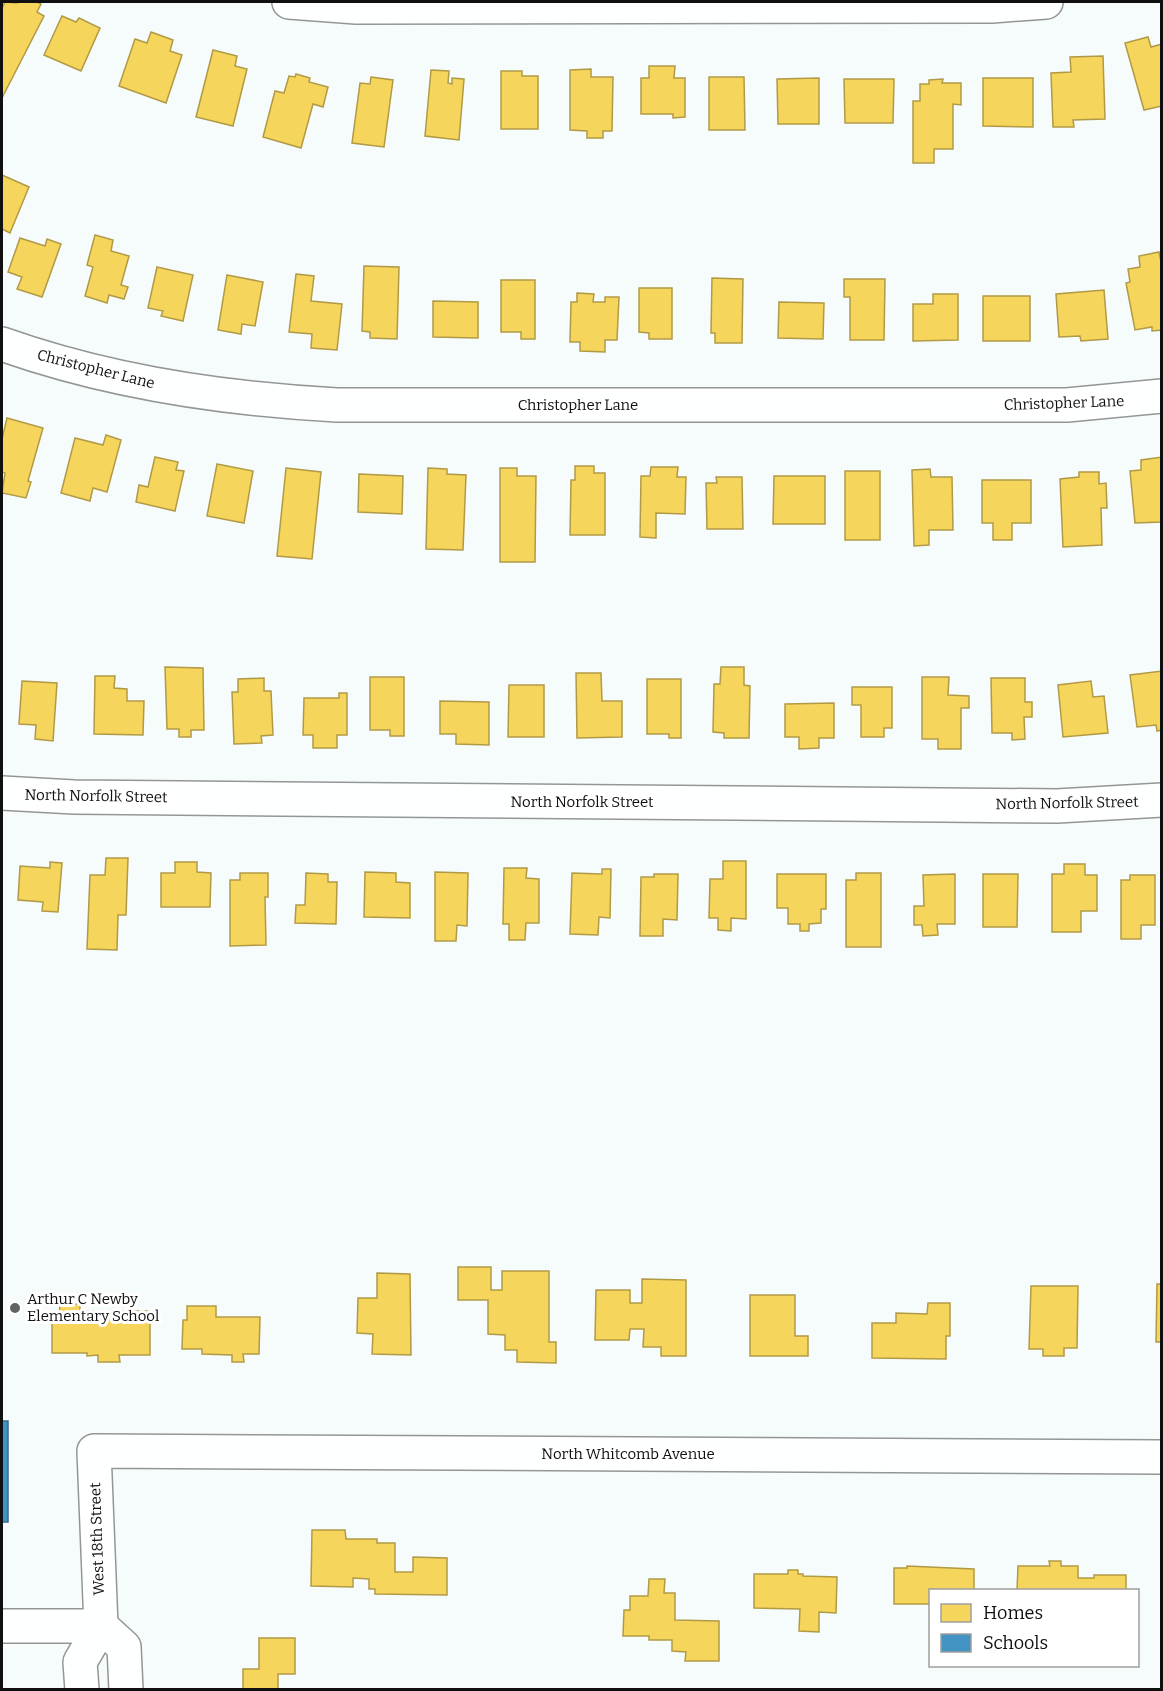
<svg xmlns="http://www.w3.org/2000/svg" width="1163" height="1691" font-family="Bitter,serif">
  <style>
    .homes { fill: #f6d55c; stroke: #b19a45; stroke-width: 1.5 }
    .schools { fill: #4393c3; stroke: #346c8d; stroke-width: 1.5 }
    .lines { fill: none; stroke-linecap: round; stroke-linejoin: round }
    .minor-casing { stroke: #949696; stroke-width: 36 }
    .minor { stroke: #feffff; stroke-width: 33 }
    .poi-dot { fill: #606363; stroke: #fff; stroke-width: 2 }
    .labels { text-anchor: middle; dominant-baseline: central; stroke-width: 6; stroke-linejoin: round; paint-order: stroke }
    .street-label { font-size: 15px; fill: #101010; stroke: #fff }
    .poi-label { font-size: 15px; fill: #101010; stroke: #fff; text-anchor: start }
  </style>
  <rect width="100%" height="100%" fill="#f6fcfc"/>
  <g class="homes">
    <polygon points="5,2 17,3 18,2 37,2 41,4 37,12 44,16 2,98 2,5 3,6"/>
    <polygon points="62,16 76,22 79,18 100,28 81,71 44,55"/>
    <polygon points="151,32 173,40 170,51 182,55 166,103 119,86 135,39 147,43"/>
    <polygon points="1148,37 1151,47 1162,44 1162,106 1144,110 1125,43"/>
    <polygon points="213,50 237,56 235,66 247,69 233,126 196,117"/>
    <polygon points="1103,56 1105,119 1073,120 1074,127 1053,127 1051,73 1071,72 1070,57"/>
    <polygon points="649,66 675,66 674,78 685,78 685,117 673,118 673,114 641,114 641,78 649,78"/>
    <polygon points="591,69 591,77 613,77 612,131 603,131 603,138 587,138 587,131 570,130 570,70"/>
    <polygon points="431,70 449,71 448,83 452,84 452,78 464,79 459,140 425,136"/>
    <polygon points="501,71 522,71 522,76 538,76 538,129 501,129"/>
    <polygon points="296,74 310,78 309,82 328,87 323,107 313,104 301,148 263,137 275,91 284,93 289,76 295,77"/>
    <polygon points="371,77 393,80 384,147 352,143 360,83 370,84"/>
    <polygon points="709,77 744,77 745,130 709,130"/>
    <polygon points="819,78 819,124 778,124 777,79"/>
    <polygon points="983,78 1033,78 1033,127 983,126"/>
    <polygon points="844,79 894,79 893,123 845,123"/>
    <polygon points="943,79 942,83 961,83 961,105 953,104 953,149 934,149 934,163 913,163 913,101 920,101 920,84 929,84 929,80"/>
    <polygon points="2,175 29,187 10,233 2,229"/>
    <polygon points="95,235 113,240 111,251 129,256 121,285 128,287 124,299 109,295 107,303 85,296 93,267 87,265"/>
    <polygon points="20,238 45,246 47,239 61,244 42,297 17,289 22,277 8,272"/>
    <polygon points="1159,252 1162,267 1162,330 1152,331 1152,327 1135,330 1126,283 1130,282 1128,269 1140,267 1139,256"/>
    <polygon points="364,266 399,267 397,339 370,338 370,332 362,331"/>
    <polygon points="157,267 193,275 183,321 161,316 163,311 148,308"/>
    <polygon points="296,274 314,276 311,301 342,304 337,350 311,348 312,334 289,332"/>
    <polygon points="227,275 263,282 255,326 242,324 241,334 218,330"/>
    <polygon points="712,278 743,279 742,343 715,343 715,333 711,333"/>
    <polygon points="844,279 885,279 884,340 850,340 850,297 844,297"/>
    <polygon points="501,280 535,280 535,339 521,339 521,332 501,332"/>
    <polygon points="639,288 672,288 672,339 649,339 649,333 639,332"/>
    <polygon points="1104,290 1108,339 1081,341 1080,336 1059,337 1056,294"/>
    <polygon points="577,293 594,294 593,302 605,302 605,297 619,297 617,340 605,340 605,352 580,351 580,342 570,342 571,302 577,302"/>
    <polygon points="933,294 958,294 958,340 913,341 913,304 933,304"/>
    <rect x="983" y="296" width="47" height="45"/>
    <polygon points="433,301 478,302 478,338 433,337"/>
    <polygon points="779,302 824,303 823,339 778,338"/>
    <polygon points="7,418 43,428 28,481 31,482 26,498 2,493 5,473 2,472 2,439"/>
    <polygon points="106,435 121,440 107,492 93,488 90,501 61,493 75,438 103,445"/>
    <polygon points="155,457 178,462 176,470 184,471 175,511 136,502 139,485 148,487"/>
    <polygon points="1162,457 1162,522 1135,523 1130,471 1141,470 1141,460"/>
    <polygon points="217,464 253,471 244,523 207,516"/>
    <polygon points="575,466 594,466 594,473 605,473 605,535 570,535 571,480 575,480"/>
    <polygon points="651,467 678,467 677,477 686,477 685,514 656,513 656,538 640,537 641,476 650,476"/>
    <polygon points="286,468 321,472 312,559 277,556"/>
    <polygon points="428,468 447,469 447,474 466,475 463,550 426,549"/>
    <polygon points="500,468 517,468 517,476 536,476 535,562 500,562"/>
    <polygon points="930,469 931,477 952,477 953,530 929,530 929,545 914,546 912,470"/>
    <rect x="845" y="471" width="35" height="69"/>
    <polygon points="1079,472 1099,472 1099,484 1106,483 1107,508 1101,508 1102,545 1063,547 1060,479 1079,477"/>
    <polygon points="359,474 403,476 402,514 358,512"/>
    <polygon points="774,476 825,476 825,524 773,524"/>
    <polygon points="716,477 742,477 743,529 707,529 706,483 717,483"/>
    <polygon points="982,480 1031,480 1031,523 1012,523 1012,540 993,540 993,523 982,523"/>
    <polygon points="165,667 203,668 204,730 191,730 191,737 179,737 179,729 167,729"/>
    <polygon points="721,667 744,667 744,685 750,686 749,738 724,738 724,733 713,732 714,684 720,684"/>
    <polygon points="1162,671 1162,730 1157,731 1156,725 1137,727 1130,675"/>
    <polygon points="576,673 601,673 602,701 622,701 622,737 577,738"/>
    <polygon points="95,676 115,676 114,688 127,689 127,701 144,701 143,735 94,734"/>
    <polygon points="370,677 404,677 404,736 390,736 390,730 370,730"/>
    <polygon points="922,677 949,677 948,695 969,696 969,708 961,708 961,749 938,749 938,739 922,739"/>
    <polygon points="264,678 264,691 271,691 273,735 261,736 262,743 234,744 232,692 238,692 238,679"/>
    <polygon points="991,678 1025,678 1025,702 1032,702 1032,717 1024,717 1025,739 1012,740 1012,733 992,733"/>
    <polygon points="647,679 681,679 681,738 669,738 669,734 647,734"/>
    <polygon points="22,681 57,683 53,741 35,739 36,725 19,724"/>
    <polygon points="1091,681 1093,697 1104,696 1108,733 1063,737 1058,685"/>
    <polygon points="509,685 544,685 544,737 508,737"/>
    <polygon points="852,687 892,687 892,728 884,728 884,737 861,737 861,705 852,705"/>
    <polygon points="339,693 347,693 347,735 337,735 337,748 313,748 313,735 303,735 304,698 339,698"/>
    <polygon points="440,701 489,702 489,745 456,744 456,734 440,734"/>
    <polygon points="834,703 834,738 819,738 819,748 799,749 799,737 785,737 785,704"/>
    <polygon points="106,858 128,858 126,915 118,915 117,950 87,949 90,875 105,875"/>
    <polygon points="723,861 746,861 746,919 731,918 731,931 718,930 718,918 709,918 710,879 723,879"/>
    <polygon points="50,862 62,863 58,912 42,911 43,902 18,900 20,866 50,868"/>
    <polygon points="175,862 197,862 197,872 211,873 210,907 161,907 161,873 175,873"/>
    <polygon points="1064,864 1085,864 1085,875 1097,875 1097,911 1081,911 1081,932 1052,932 1052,874 1064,874"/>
    <polygon points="504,868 527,868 526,878 539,879 539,923 526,923 525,940 509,940 509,924 503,924"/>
    <polygon points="602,869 611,869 610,918 599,917 598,935 570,934 572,873 602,874"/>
    <polygon points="365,872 396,873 396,882 410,883 410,918 364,917"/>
    <polygon points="435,872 468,873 467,926 457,925 456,941 435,941"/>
    <polygon points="240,873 268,873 268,897 265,897 266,945 230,946 230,880 240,880"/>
    <polygon points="306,873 328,874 328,882 337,882 336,924 295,923 296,905 305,905"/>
    <polygon points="856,873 881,873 881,947 846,947 846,880 856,880"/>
    <polygon points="654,874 678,874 677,920 663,919 663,936 640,936 641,877 654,877"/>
    <polygon points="777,874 826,874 826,909 821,909 821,923 809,924 809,931 800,931 800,924 788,924 788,908 777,908"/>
    <polygon points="955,874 955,924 937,924 938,935 923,936 922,925 914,925 914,906 924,906 923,875"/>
    <polygon points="983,874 1018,874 1017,927 983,927"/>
    <polygon points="1130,875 1155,875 1155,925 1141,925 1141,939 1121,939 1121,880 1130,880"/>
    <polygon points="458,1267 491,1267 491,1290 502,1290 502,1271 549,1271 549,1342 556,1342 556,1363 517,1362 517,1350 505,1350 505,1335 488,1334 488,1300 458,1300"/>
    <polygon points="377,1273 410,1274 411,1355 372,1354 373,1334 357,1333 358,1298 377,1298"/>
    <polygon points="642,1279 686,1280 686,1356 661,1356 661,1347 643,1347 644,1329 630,1329 629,1340 595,1340 596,1290 630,1290 630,1303 642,1303"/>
    <polygon points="1157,1284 1162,1284 1162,1342 1156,1342"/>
    <polygon points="1031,1286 1078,1286 1077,1348 1064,1348 1064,1356 1043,1356 1043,1349 1029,1349"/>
    <polygon points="750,1295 795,1295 795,1336 808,1336 808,1356 750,1356"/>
    <polygon points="928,1303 950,1303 950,1336 946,1336 946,1359 872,1358 872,1323 896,1323 896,1313 927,1314"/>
    <polygon points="60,1304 80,1304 80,1318 84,1318 84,1311 150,1311 150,1355 119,1355 120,1362 98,1362 98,1355 87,1356 87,1353 52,1353 52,1317 59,1317"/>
    <polygon points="187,1306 216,1306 216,1317 260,1317 259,1354 243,1354 244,1362 232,1362 232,1355 202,1354 202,1349 182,1349 183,1320 187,1320"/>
    <polygon points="312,1530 345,1530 346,1539 377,1539 377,1543 395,1543 395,1572 413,1572 413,1557 447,1558 447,1595 375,1594 375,1589 369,1589 369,1579 353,1578 353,1587 311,1586"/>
    <polygon points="1049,1561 1061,1561 1061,1566 1078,1566 1078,1578 1094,1578 1094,1575 1126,1575 1126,1590 1017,1590 1018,1566 1050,1566"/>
    <polygon points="907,1566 974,1569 974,1590 930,1590 930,1604 894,1604 894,1568 907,1568"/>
    <polygon points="788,1570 798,1570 798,1574 803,1574 803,1576 837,1577 836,1613 819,1612 819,1632 799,1631 800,1609 754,1608 754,1574 788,1574"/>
    <polygon points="649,1579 665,1579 664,1593 675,1593 675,1620 719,1621 719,1661 685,1661 686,1652 672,1651 672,1640 649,1640 649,1636 623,1636 624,1610 630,1610 630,1596 648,1596"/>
    <polygon points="259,1638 295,1638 295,1674 278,1674 278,1690 243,1690 243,1669 259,1669"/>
  </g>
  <rect class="schools" x="2" y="1421" width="6" height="101"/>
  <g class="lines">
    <g class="minor-casing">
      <g id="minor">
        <polyline points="289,2 356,7 992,6 1046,2"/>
        <path d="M2,344C109,382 224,399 337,405H1067L1162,396"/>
        <polyline points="2,793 74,797 1057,806 1162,800"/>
        <polyline points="2,1626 101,1626"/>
        <polyline points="101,1626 124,1647 126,1690"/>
        <polyline points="82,1690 80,1662 101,1626 94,1451 1162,1457"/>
      </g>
    </g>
    <use href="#minor" class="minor"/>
  </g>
  <circle class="poi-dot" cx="15" cy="1308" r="6"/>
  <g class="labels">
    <g class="street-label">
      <text transform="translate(96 369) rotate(14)">Christopher Lane</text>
      <text transform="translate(1064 403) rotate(-2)">Christopher Lane</text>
      <text x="578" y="405">Christopher Lane</text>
      <text transform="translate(96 796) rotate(1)">North Norfolk Street</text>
      <text x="582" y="802">North Norfolk Street</text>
      <text transform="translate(1067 803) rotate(-1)">North Norfolk Street</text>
      <text x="628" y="1454">North Whitcomb Avenue</text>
      <text transform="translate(97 1539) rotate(-92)">West 18th Street</text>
    </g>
    <g class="poi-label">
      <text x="27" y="1299">Arthur C Newby<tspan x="27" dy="17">Elementary School</tspan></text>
    </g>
  </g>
  <rect width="1163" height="1691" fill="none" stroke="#101010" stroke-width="6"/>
  <rect x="929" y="1589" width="210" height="78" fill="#ffffff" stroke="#9f9f9f" stroke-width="1.5"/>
  <rect x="941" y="1604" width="30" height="18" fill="#f6d55c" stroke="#9f9f9f" stroke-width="1.5"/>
  <text x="983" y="1619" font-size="18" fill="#101010">Homes</text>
  <rect x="941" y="1634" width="30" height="18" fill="#4393c3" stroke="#9f9f9f" stroke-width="1.5"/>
  <text x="983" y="1649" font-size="18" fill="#101010">Schools</text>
</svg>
